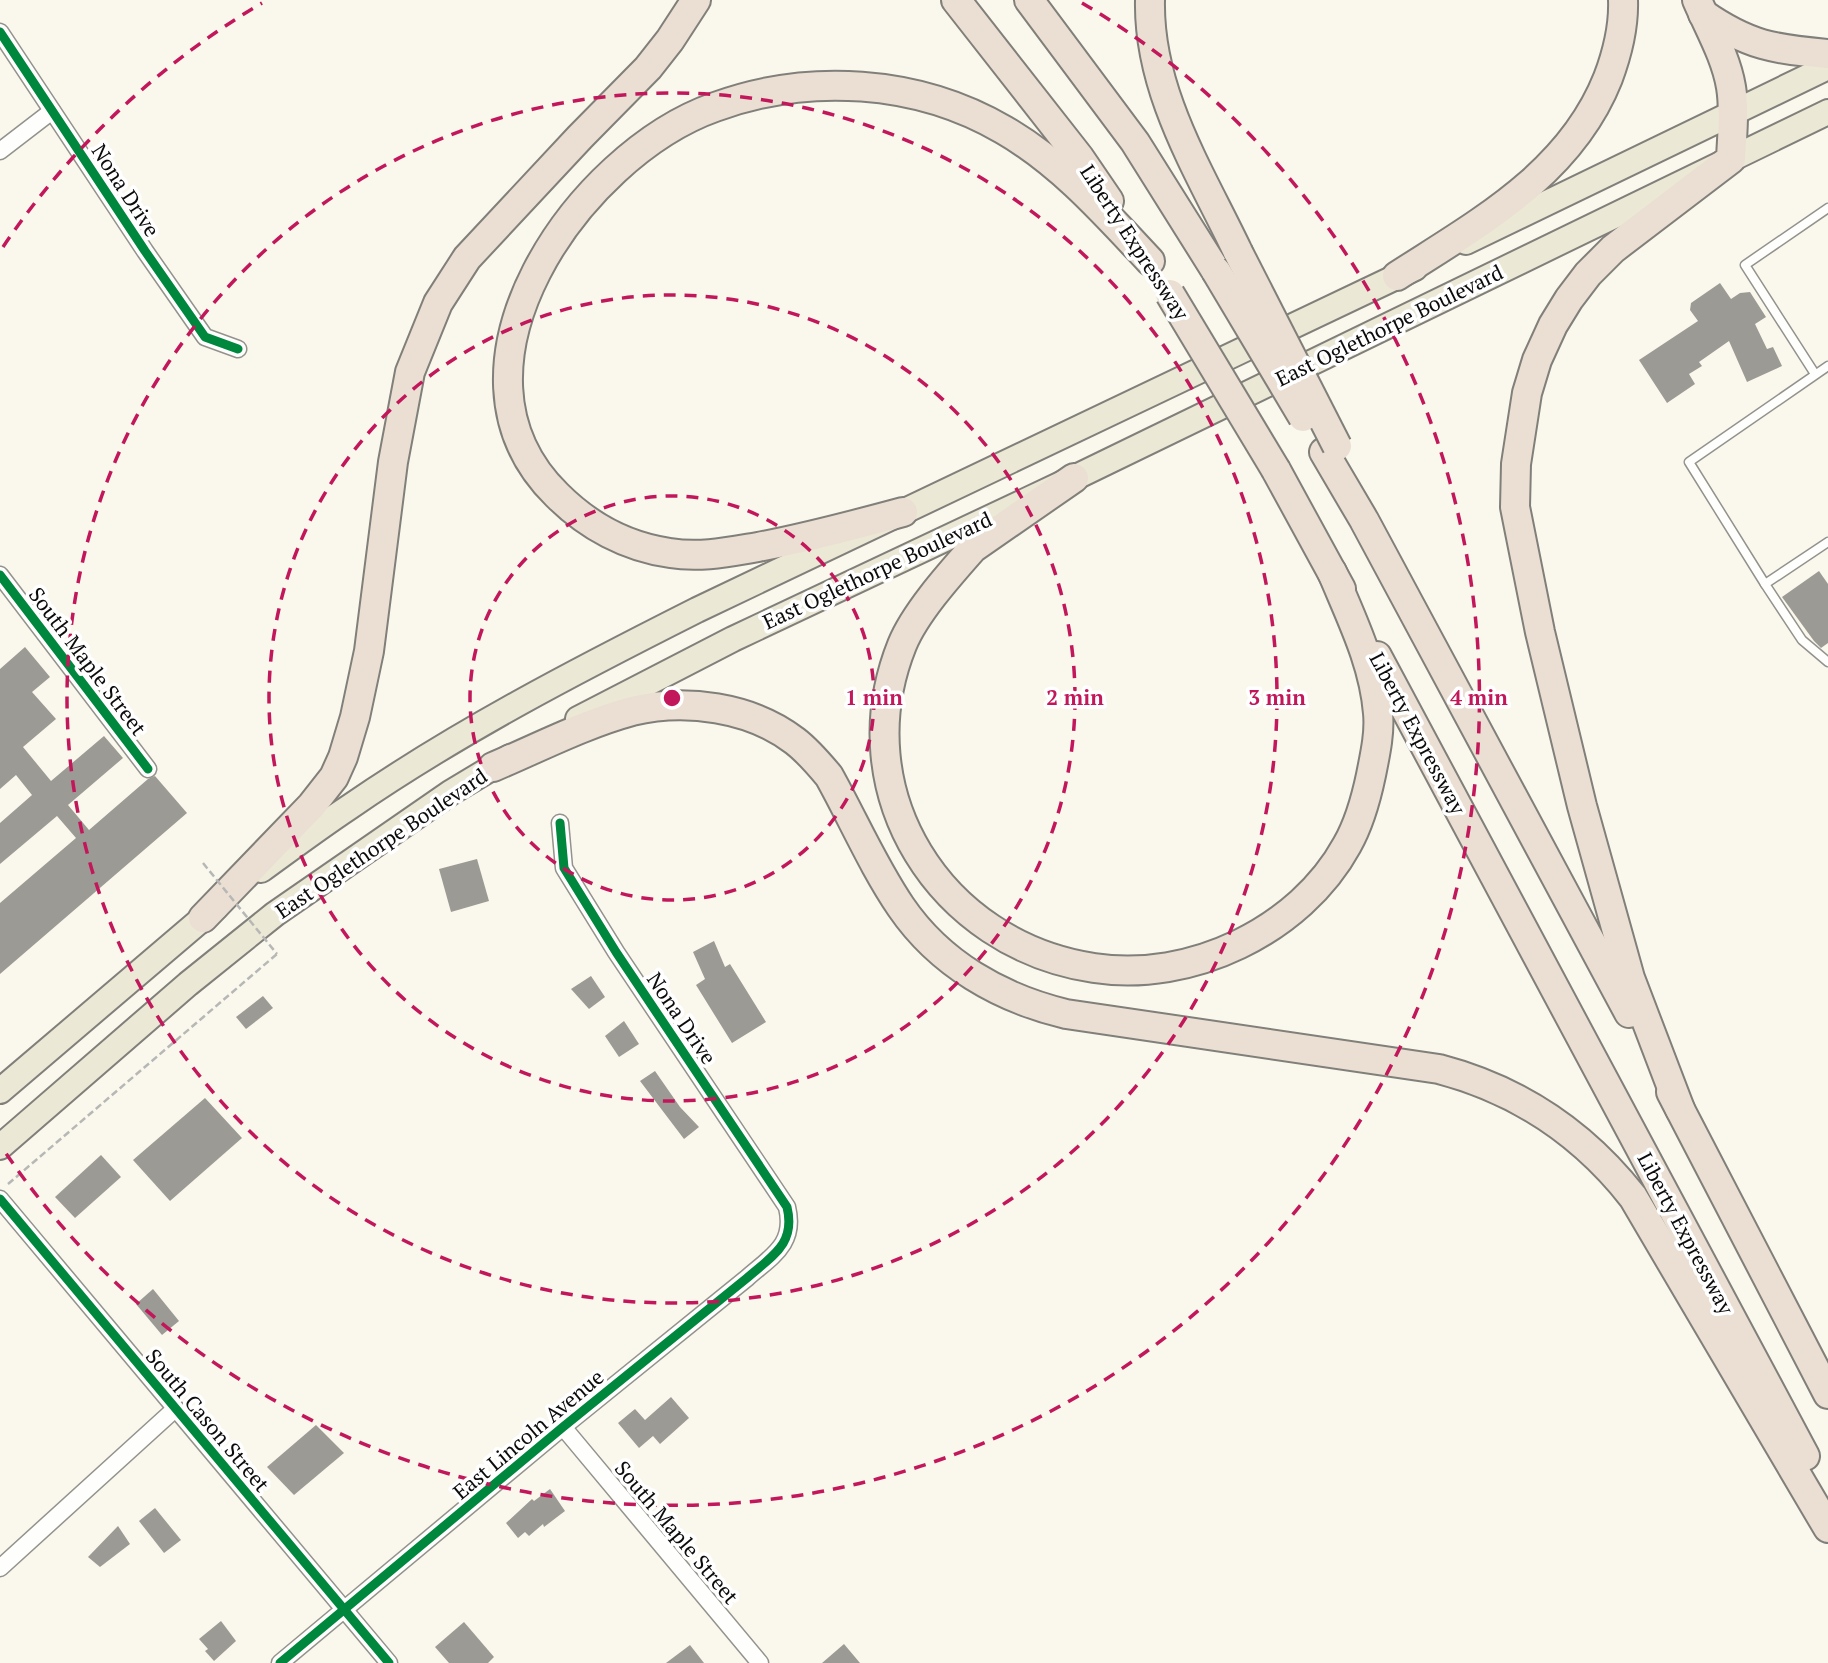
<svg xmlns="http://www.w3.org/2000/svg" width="1828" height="1663" font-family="'PT Serif',serif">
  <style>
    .building { fill: #9c9a94 }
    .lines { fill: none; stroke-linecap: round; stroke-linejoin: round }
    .service-casing { stroke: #93928d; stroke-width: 11 }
    .minor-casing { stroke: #93928d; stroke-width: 19 }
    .primary-casing { stroke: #807f7a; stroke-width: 28 }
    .motorway-casing { stroke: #807f7a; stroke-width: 32 }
    .path { stroke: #b7b7b5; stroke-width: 2.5; stroke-dasharray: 7 3.5; stroke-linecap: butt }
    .service { stroke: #fefefc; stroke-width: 8 }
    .minor { stroke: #fefefc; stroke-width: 16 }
    .primary { stroke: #ece8d6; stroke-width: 24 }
    .motorway { stroke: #eadfd2; stroke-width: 28 }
    .motorway-bridge-casing { stroke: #807f7a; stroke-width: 32; stroke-linecap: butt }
    .path-bridge { stroke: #b7b7b5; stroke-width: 2.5; stroke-dasharray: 7 3.5; stroke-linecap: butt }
    .motorway-bridge { stroke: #eadfd2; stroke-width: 28 }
    .cycleway-casing { stroke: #fff; stroke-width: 13 }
    .cycleway { stroke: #00873e; stroke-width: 9 }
    .ring { fill: none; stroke: #c2185b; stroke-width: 3.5; stroke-dasharray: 12 9 }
    .labels { text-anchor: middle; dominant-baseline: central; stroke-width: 7; stroke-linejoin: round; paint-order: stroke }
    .street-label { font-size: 21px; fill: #0b0b0b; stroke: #fff }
    .centre { fill: #c2185b; stroke: #fff; stroke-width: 3.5 }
    .ring-label { font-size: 21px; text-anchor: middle; font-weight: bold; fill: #c2185b; stroke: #fff; stroke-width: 7; stroke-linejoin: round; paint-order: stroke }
  </style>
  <rect width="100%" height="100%" fill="#faf8ed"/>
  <g class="building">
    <polygon points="1720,283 1731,299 1740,293 1750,292 1766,317 1755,324 1767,349 1773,347 1782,366 1747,382 1729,341 1699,362 1702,366 1689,374 1695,384 1667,403 1639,360 1698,321 1690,310 1691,303"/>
    <polygon points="1819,571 1828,584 1828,643 1821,648 1814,641 1782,597"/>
    <polygon points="25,647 50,677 32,692 56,719 23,747 51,781 104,736 123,758 68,805 89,830 148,779 155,776 187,813 0,974 0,903 76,838 57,816 0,864 0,823 32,795 16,775 0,789 0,669"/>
    <polygon points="477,859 489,901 451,912 439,869"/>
    <polygon points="714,941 725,967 730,964 766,1022 732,1043 696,985 705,979 693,952"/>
    <polygon points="591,976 605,997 589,1009 571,989"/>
    <polygon points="263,996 273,1008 246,1029 236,1017"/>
    <polygon points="624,1021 639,1044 619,1057 605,1036"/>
    <polygon points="655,1071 680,1107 699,1127 684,1139 640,1081"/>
    <polygon points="205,1098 242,1138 170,1201 133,1160"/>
    <polygon points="101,1155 121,1177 75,1218 55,1197"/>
    <polygon points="153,1289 179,1321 162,1335 136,1304"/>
    <polygon points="671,1397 689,1418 660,1444 653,1436 639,1448 618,1423 635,1409 645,1420"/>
    <polygon points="316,1425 344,1453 294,1495 267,1467"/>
    <polygon points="550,1489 565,1511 544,1527 543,1524 529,1536 525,1532 518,1538 506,1523 532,1499 534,1501"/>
    <polygon points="155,1508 181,1540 164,1553 139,1521"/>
    <polygon points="118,1526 130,1544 100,1567 88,1557"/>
    <polygon points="221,1621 236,1641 214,1661 205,1651 208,1649 199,1639"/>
    <polygon points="464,1622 494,1657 488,1663 449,1663 435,1647"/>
    <polygon points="844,1644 860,1663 822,1663"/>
    <polygon points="690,1645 704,1663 666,1663"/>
  </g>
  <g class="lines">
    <g class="service-casing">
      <g id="service">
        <polyline points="1815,374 1745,265 1828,208"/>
        <polyline points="1828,542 1765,584 1802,640 1828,662"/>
        <polyline points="1765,584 1689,462 1828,366"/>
      </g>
    </g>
    <g class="minor-casing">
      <g id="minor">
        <polyline points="0,32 145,251 205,337 238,349"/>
        <polyline points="0,151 52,111"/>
        <polyline points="0,575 148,769"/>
        <polyline points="0,1199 389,1663"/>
        <polyline points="563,1427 760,1663"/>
        <polyline points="0,1568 175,1409"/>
        <path d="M280,1663L563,1427L747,1278C772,1256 796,1244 787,1207L616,952L564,868L560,823"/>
      </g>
    </g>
    <g class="primary-casing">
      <g id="primary">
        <polyline points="1466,242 1828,67"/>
        <polyline points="578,719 733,639 1074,478 1828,112"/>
        <path d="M261,870C290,849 318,828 348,808C458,732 578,670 697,610L1415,268"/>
        <polyline points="0,1091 216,907"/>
        <polyline points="0,1147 188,984 275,914 450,793 510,757"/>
      </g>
    </g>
    <g class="motorway-casing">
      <g id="motorway">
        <polyline points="956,0 1079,157 1109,201"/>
        <polyline points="1029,0 1135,142 1216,271"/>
        <path d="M1150,0C1148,92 1200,172 1238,252"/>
        <path d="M1703,14C1749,46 1774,49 1828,54"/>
        <path d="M1397,276C1479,223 1570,174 1608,78C1617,54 1624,27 1623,0"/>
        <polyline points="1324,452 1364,520 1629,1013"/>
        <polyline points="1276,470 1341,589"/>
        <path d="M1074,478L973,548C950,574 915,613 902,645C843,792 940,945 1094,968C1190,983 1300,931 1347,845C1359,824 1366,799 1371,775C1375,755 1380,733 1378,713C1374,663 1351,618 1332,572"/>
        <path d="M903,512C855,525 807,538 758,547C728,552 700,558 670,553C627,547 588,526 557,495C428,369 579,155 715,107C808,73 917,79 1004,130C1061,163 1105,213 1150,261"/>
        <polyline points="1377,656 1805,1456"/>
        <path d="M493,767C538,748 584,724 632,711C685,698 751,707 795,741C808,751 819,764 829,776C853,819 873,866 901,907C940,964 1000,998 1066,1014L1439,1069C1519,1090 1582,1132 1633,1197L1828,1528"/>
        <polyline points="203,918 312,805 334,777 343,757 355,717 369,651 393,462 410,372 438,303 467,258 580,137 648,68 670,40 696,0"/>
        <polyline points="1671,1092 1828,1394"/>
        <path d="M1680,1109L1630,978L1582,806L1540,632L1515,507L1516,464L1527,393L1537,360L1553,325L1569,299L1588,274L1613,249L1731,159C1732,135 1735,111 1731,87C1726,57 1709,28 1697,0"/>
      </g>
    </g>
    <polyline class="path" points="8,1184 277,954"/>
    <use href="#service" class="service"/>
    <use href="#minor" class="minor"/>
    <use href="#primary" class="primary"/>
    <use href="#motorway" class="motorway"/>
    <g class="motorway-bridge-casing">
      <g id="motorway-bridge">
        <polyline points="1238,252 1337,446"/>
        <polyline points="1216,271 1303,417"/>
        <polyline points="1170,294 1276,470"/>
      </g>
    </g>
    <polyline class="path-bridge" points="203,863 277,954"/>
    <use href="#motorway-bridge" class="motorway-bridge"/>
    <g class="cycleway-casing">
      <g id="cycleway">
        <polyline points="0,32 145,251 205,337 238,349"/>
        <polyline points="0,575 148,769"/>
        <polyline points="0,1199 389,1663"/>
        <path d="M280,1663L563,1427L747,1278C772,1256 796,1244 787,1207L616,952L564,868L560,823"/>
      </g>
    </g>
    <use href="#cycleway" class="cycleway"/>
  </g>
  <g class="ring">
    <circle cx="672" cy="698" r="202"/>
    <circle cx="672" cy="698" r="403"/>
    <circle cx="672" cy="698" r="605"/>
    <path d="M3 247A807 807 0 0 1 262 3M1082 3A807 807 0 1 1 3 1149"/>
  </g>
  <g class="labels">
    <g class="street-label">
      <text transform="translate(126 190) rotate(57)">Nona Drive</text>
      <text transform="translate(1135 242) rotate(57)">Liberty Expressway</text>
      <text transform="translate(1389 325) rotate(-26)">East Oglethorpe Boulevard</text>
      <text transform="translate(877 570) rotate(-25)">East Oglethorpe Boulevard</text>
      <text transform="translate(88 661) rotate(53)">South Maple Street</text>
      <text transform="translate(1418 733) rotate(62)">Liberty Expressway</text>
      <text transform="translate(381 843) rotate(-34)">East Oglethorpe Boulevard</text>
      <text transform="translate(682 1018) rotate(56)">Nona Drive</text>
      <text transform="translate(1686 1233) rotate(62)">Liberty Expressway</text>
      <text transform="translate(208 1420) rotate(50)">South Cason Street</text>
      <text transform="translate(528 1434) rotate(-40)">East Lincoln Avenue</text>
      <text transform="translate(677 1532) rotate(50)">South Maple Street</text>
    </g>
  </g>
  <circle cx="672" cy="698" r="10" class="centre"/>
  <g class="ring-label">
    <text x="874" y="705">1 min</text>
    <text x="1075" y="705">2 min</text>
    <text x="1277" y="705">3 min</text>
    <text x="1479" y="705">4 min</text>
  </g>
</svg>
